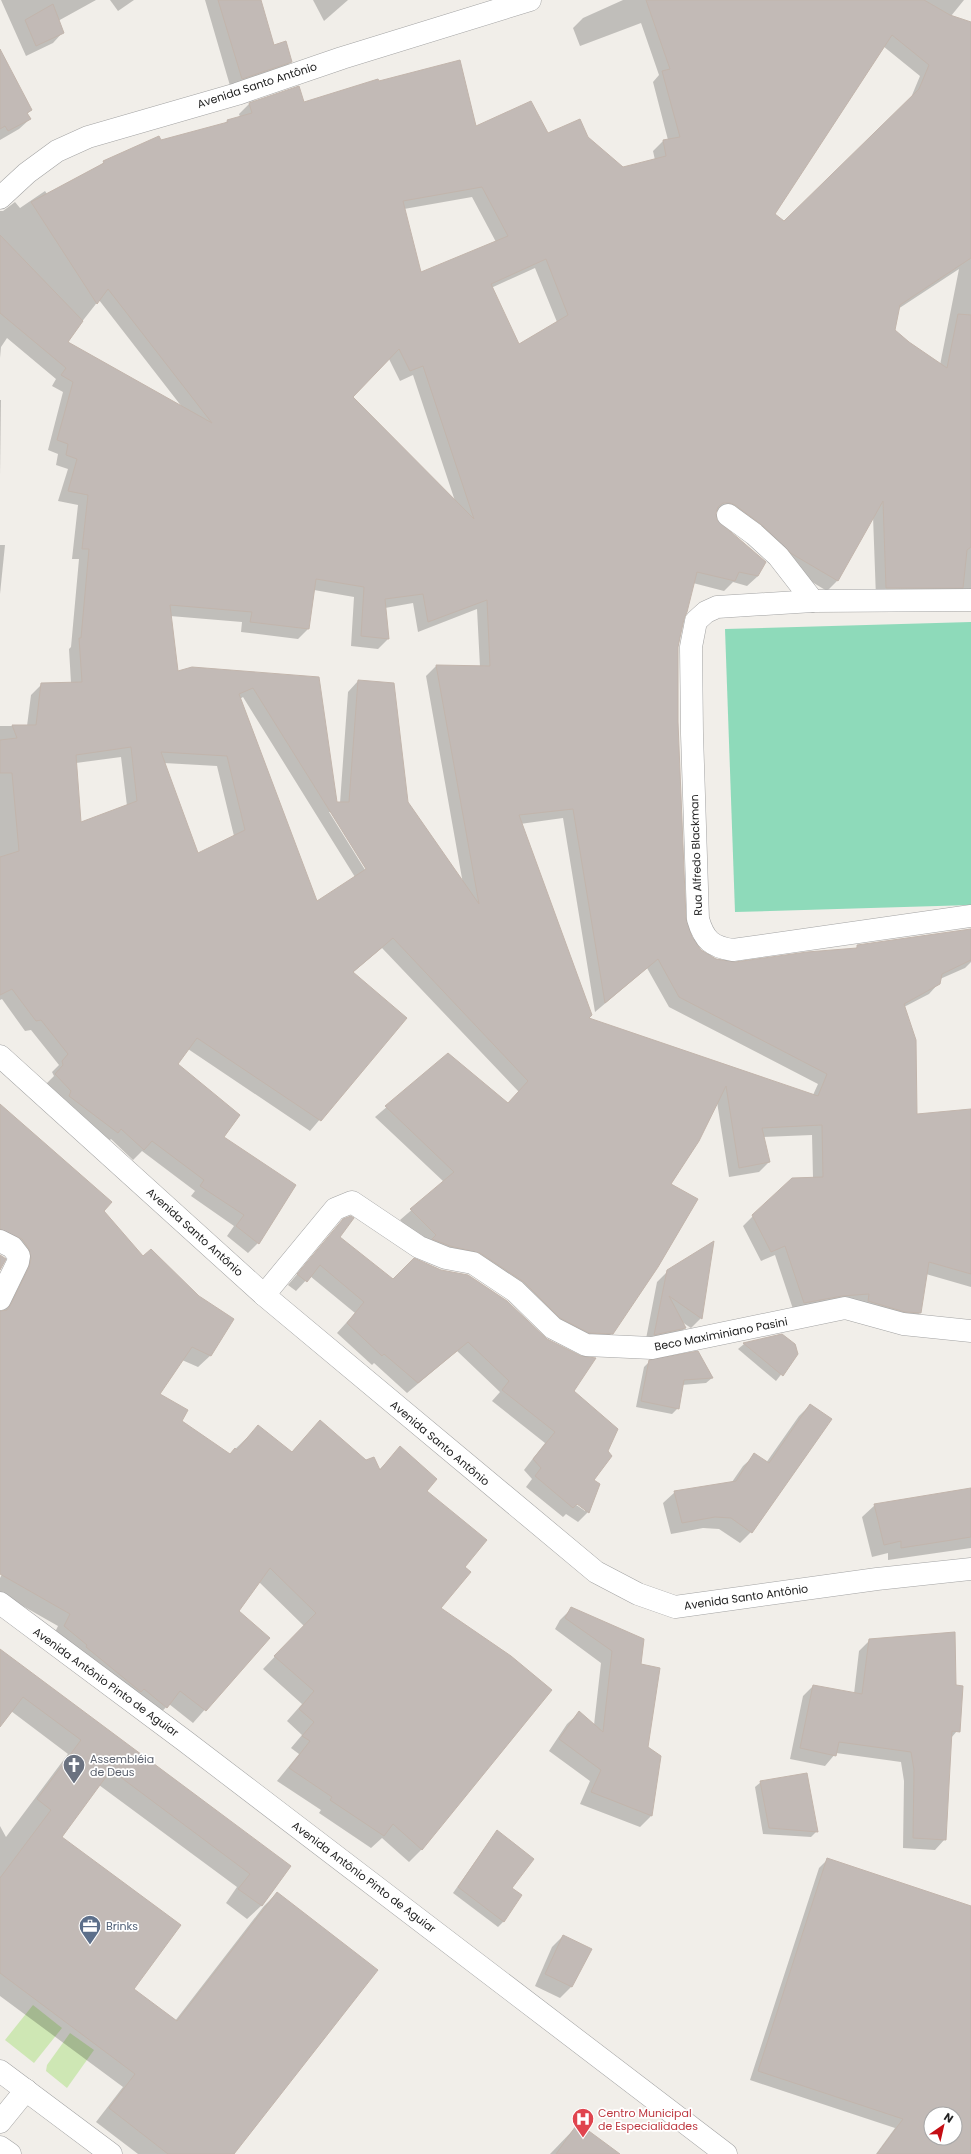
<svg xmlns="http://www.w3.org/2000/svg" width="971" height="2154" font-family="Poppins,sans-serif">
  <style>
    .grass { fill: #cee7b4 }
    .pitch { fill: #8edaba }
    .shadow { fill: #0003; fill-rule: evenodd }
    .building { fill: #c2bab6; stroke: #c2b5ac; fill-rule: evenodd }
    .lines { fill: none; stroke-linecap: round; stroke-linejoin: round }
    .minor-casing { stroke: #a3a3a3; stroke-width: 23 }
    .minor { stroke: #fff; stroke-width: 22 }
    .labels { text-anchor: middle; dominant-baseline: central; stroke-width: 3.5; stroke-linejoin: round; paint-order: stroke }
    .street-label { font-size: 11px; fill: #222; stroke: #fff }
    .worship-label { font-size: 11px; fill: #5b616d; stroke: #fff; text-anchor: start }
    .service-label { font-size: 11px; fill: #4e5e75; stroke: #fff; text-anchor: start }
    .health-label { font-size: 11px; fill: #be3a42; stroke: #fff; text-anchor: start }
  </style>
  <rect width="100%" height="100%" fill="#f1eee9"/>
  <g class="grass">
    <polygon points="33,2005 62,2028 34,2063 5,2040"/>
    <polygon points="70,2033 94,2050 67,2088 46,2071 47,2065"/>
  </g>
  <polygon class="pitch" points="971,622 971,905 735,912 725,629"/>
  <g class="shadow">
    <polygon points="1,0 96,0 58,21 63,32 53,43 26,56"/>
    <polygon points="110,0 134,0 118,11"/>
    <polygon points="205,0 260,0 273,46 291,62 281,72 231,89"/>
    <polygon points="313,0 348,0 324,21"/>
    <path d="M623,0H964L951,16L971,23V595L876,598L873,516L837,581L827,591L782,564L718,512L715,513L716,521L758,576L747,586L733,582L724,591L693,583L683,618L678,647L677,722L685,920L695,945L709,957L734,963L855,949L858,946L971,930V962L965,968L940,979L939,983L929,994L904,1007L916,1115L971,1110V1287L926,1274L920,1313L910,1323L794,1312L775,1255L761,1261L743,1226L753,1216L813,1178L812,1135L763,1137L769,1162L759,1172L729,1177L717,1102L670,1184L612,1333L602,1343L579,1342L513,1292L427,1246L400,1220L444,1182L375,1117L448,1055L507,1104L519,1092L382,948L352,973L406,1018L310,1131L188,1049L177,1064L223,1137L258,1243L248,1253L227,1236L234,1226L191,1196L195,1191L142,1151L133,1160L111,1139L108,1142L45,1085L54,1076L52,1072L59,1065L31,1030L25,1031L2,999L0,1000V726H27L31,695L42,684L71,683L69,649L71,647L79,559H72L78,505L58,501L68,469L56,465L58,454L48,450L63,392L52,386L56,379L7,338L1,347L0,358V211H3L15,202L20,208L45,191L47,194L99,166L104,162L160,141L224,124L228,120L240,117L239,114L249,104H304L378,82L475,127L587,138L622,168L655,160L653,151L663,141L668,140L653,82L659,75L641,23L580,46L573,28L583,18ZM883,46L920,76L910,100L784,222L773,214ZM472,197L496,242L421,274L404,209ZM535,268L557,322L518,345L491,288ZM959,269L940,365L909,343L894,330L898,309ZM99,300L182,407L66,342ZM389,359L400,381L413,375L455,501L352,397ZM314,590L354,597L351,646L378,649L388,639L385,608L413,603L418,632L477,609L480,667L436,666L426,676L463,884L407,803L358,681L348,692L340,803H336L318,678L177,672L170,616L242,622L241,632L298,639L308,629ZM243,697L355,877L316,903L240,699ZM121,757L127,806L80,824L76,763ZM164,763L217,766L234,836L198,855ZM329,812H332L369,872L367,873ZM563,818L595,1012L647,968L669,1007L818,1084L813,1095L588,1018L520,824Z"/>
    <polygon points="0,84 31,110 27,114 30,119 19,129 0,140"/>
    <polygon points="0,400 1,400 0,476"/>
    <polygon points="0,545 5,545 0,594"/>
    <polygon points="0,1106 103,1211 211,1355 198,1367 182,1360 159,1394 181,1421 229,1455 258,1427 291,1453 320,1421 366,1462 379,1470 400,1448 425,1492 464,1567 439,1609 551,1690 421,1850 409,1862 382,1838 371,1848 319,1813 321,1810 277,1781 299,1754 291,1748 302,1735 287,1721 302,1704 263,1669 304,1626 259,1582 238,1611 268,1638 193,1723 169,1704 154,1720 52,1638 58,1626 0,1593 0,1578 14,1551 0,1544 0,1312 2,1312 17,1281 19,1271 0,1247"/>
    <path d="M343,1220L339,1237L393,1281L573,1391L592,1480L599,1485L588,1512L578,1522L566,1514L563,1517L526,1487L532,1479L524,1470L545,1443L492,1401L500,1392L457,1351L407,1393L374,1363L372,1365L337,1333L355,1313L310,1276L296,1291L288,1285ZM573,1500L585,1509V1511L572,1502Z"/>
    <polygon points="668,1271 701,1318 691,1328 682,1322 685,1328 675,1338 645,1344 657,1282"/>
    <polygon points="781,1335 796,1345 797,1354 776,1381 738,1349 744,1344"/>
    <polygon points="650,1361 712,1378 706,1383 682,1385 678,1408 672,1414 636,1407 644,1367"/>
    <polygon points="810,1405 751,1532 740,1543 719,1529 703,1528 671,1534 663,1503 675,1492 732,1482 743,1466 755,1455 766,1463 799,1416"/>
    <polygon points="971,1489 971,1548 888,1560 888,1553 872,1557 862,1517 875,1505"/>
    <polygon points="571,1609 640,1665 647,1748 660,1757 651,1816 640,1827 580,1804 590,1781 549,1751 567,1724 579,1713 594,1725 601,1663 555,1629 560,1620"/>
    <polygon points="870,1640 955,1686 957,1731 951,1738 945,1839 935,1850 903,1848 904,1781 901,1762 836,1753 825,1766 790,1759 803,1696 813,1686 854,1694 859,1651"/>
    <polygon points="0,1650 290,1866 261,1906 247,1919 226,1903 237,1887 99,1785 60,1837 132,1989 175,2021 264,1906 277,1893 233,2154 138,2154 96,2122 123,2087 0,1996 0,1826 6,1837 68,1754 11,1711 0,1725"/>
    <polygon points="761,1782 817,1831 811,1837 763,1834 755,1787"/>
    <polygon points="497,1831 510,1888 504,1921 498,1927 453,1893"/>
    <path d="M827,1860L971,1958V2154H876L895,2128L750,2080L819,1868ZM931,2114H955V2138H931Z"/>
    <polygon points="563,1936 572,1986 560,1998 535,1986 552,1947"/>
    <polygon points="578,2125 618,2154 550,2154"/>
  </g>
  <g class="building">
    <polygon points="218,0 261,0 274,45 286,41 292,62 242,79"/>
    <path d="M646,0H924L950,15L971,22V258L900,305L895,330L909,342L947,368L958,314L971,315V547L967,550L963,588H886L883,501L838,581L792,554L762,525L735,505L730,503H723L718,507L716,513L717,520L766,562L758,576L739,572L735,581L697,572L687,612L684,619L678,647V722L686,919L692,937L701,950L716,959L735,962L807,952L857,948V945L971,929V960L942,974L940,984L904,1004L916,1040L917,1114L971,1109V1274L929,1262L921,1313L905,1312L868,1301L869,1294L842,1296L804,1303L785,1246L771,1252L752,1215L792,1178L823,1177L822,1125L762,1128L770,1162L739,1168L726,1086L699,1141L671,1184L698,1199L658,1267L613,1334L589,1333L560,1318L524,1282L480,1253L450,1246L432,1239L436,1235L410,1209L454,1172L385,1106L448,1053L508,1103L528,1081L393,938L353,972L407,1018L321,1121L197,1038L178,1064L240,1115L224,1137L296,1185L259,1244L236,1226L244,1215L200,1186L204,1180L152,1141L144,1150L121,1129L118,1133L69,1096L71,1091L55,1074L63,1065L62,1061L68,1054L41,1020L36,1021L12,989L0,995V857L19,851L12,773H0V740L17,738L12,725H36L41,683L82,682L79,638H81L89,549H82L88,495L68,491L77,459L66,455L68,444L57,440L73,382L61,375L66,368L0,313V235L83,321L68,342L212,423L108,289L97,304L31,202L104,163L103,161L159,136L161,140L228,122L227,120L252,113L249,103L299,86L304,102L378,79L379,81L460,60L476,126L531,101L548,133L580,119L588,137L623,167L666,156L663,140L680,137L662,71L670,69ZM892,35L929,65L919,89L784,221L775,214ZM482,187L508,236L421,272L403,201ZM546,259L568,315L519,344L491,284ZM399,349L410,371L423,366L474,519L353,397ZM316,579L364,587L361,636L389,639L385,599L423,594L428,622L487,600L490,666L436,665L479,904L408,802L394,683L358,680L349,802H337L319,677L192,667L178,671L170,605L252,612L250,622L309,629ZM253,688L366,869L317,901L239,694ZM131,747L137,801L81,822L76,755ZM161,752L227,756L245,830L198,853ZM573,809L605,1003L658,959L679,997L827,1074L818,1096L589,1018L592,1015L519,815Z"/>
    <polygon points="53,4 64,33 36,46 25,20"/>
    <polygon points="0,49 32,110 27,113 31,119 8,131 5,126 0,129"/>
    <polygon points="0,1104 112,1202 104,1211 143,1256 151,1249 199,1296 234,1319 211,1356 192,1347 160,1394 188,1410 182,1421 230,1454 235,1448 237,1450 258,1425 292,1452 320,1420 366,1460 374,1457 380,1470 400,1446 437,1479 427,1491 487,1540 465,1567 471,1572 441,1608 511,1656 552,1690 422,1850 393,1824 384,1836 330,1800 332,1797 289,1768 310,1741 302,1736 314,1722 299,1709 314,1691 274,1656 316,1613 270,1568 239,1611 270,1638 206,1711 180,1691 167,1708 144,1689 141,1692 86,1647 87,1645 64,1626 70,1614 0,1574 0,1311 7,1310 11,1304 29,1267 31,1258 29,1249 22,1239 0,1229"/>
    <polygon points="351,1216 354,1218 340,1237 393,1279 414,1258 441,1270 468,1275 507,1301 547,1339 581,1356 596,1358 574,1391 618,1429 608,1451 612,1456 594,1480 600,1484 589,1513 577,1504 573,1508 535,1476 541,1468 533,1459 555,1432 502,1390 509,1381 468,1342 418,1383 384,1354 382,1356 347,1323 364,1302 320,1265 307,1282 297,1274 343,1219"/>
    <polygon points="714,1241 702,1319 669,1296 686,1328 654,1335 667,1270"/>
    <polygon points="0,1255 6,1259 0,1270"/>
    <polygon points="782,1334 795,1344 798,1354 783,1376 743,1343"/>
    <polygon points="698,1351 713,1378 684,1380 679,1409 641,1401 649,1360"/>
    <polygon points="810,1404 832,1419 752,1533 731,1518 715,1517 682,1523 674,1491 736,1481 754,1453 769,1463"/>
    <polygon points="971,1488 971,1537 901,1548 901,1541 884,1545 874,1504"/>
    <polygon points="571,1607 644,1639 641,1664 660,1668 648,1747 661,1756 652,1816 591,1792 601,1770 559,1739 579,1711 603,1732 612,1651 565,1618"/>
    <polygon points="955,1632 956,1685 963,1686 960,1732 952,1731 946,1840 913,1838 914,1770 911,1752 839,1742 836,1756 800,1748 813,1685 862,1694 869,1639"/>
    <polygon points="0,1649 291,1866 262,1906 238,1889 250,1874 111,1770 62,1837 181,1925 134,1989 177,2021 277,1892 378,1970 234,2154 168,2154 109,2108 135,2074 0,1973 0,1878 51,1810 37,1799 81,1740 23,1697 0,1727"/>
    <polygon points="807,1773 818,1832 769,1828 760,1781"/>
    <polygon points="497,1830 534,1859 512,1888 522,1895 504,1922 458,1887"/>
    <path d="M827,1858L971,1906V2154H877L903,2119L758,2071ZM931,2114H955V2138H931Z"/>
    <polygon points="563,1935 592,1949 572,1987 545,1974"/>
    <polygon points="578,2123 620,2154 556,2154"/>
  </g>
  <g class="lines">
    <g class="minor-casing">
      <g id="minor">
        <polyline points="0,198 27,173 57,151 88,137 237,94 342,58 530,0"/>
        <polyline points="728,515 754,534 778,556 813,601"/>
        <path d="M971,600L813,601L717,607L706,612L696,621L691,647L692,734L698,919C704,940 712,947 733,950L971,916"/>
        <polyline points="0,1056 264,1295 596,1572 638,1594 675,1607 877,1579 971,1569"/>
        <polyline points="0,1241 12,1247 19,1256 18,1262 0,1299"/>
        <polyline points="264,1295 335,1209 352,1202 419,1247 446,1258 473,1263 515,1291 553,1328 586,1345 652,1348 845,1308 903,1324 971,1331"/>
        <polyline points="0,1603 185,1741 726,2154"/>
        <polyline points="0,2071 111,2154"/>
        <polyline points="0,2122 26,2090"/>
        <polyline points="0,2147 10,2154"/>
      </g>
    </g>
    <use href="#minor" class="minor"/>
  </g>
  <defs>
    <g id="church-pin" transform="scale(1.15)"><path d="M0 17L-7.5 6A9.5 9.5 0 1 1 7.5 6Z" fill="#6b7280" stroke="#fff"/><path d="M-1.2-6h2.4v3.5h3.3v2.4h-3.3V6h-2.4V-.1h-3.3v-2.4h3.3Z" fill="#fff"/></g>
    <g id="office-pin" transform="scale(1.15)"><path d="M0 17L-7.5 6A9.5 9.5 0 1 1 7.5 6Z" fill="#5c6f8a" stroke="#fff"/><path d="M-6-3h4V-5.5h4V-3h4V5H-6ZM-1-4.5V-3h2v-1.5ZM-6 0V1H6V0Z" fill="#fff"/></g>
    <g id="hospital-pin" transform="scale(1.15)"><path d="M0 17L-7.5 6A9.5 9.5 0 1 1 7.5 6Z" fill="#e0444e" stroke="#fff"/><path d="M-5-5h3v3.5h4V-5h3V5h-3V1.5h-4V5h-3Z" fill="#fff"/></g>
  </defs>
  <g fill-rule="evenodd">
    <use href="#church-pin" x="74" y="1765"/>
    <use href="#office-pin" x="90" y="1926"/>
    <use href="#hospital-pin" x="583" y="2119"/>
  </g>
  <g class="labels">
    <g class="street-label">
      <text transform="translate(257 85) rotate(-18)">Avenida Santo Antônio</text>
      <text transform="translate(696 855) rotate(-92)">Rua Alfredo Blackman</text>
      <text transform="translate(195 1232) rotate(42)">Avenida Santo Antônio</text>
      <text transform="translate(721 1334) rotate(-11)">Beco Maximiniano Pasini</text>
      <text transform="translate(440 1443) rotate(40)">Avenida Santo Antônio</text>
      <text transform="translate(746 1597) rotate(-8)">Avenida Santo Antônio</text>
      <text transform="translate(106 1682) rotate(36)">Avenida Antônio Pinto de Aguiar</text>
      <text transform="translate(364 1877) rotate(37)">Avenida Antônio Pinto de Aguiar</text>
    </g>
    <g class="worship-label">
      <text x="90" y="1759">Assembléia<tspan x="90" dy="13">de Deus</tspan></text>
    </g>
    <g class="service-label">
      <text x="106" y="1926">Brinks</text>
    </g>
    <g class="health-label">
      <text x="598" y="2113">Centro Municipal<tspan x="598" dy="13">de Especialidades</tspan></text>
    </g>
  </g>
  <g transform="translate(943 2126) rotate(34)"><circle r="19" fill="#ffffff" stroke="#a7a7a7"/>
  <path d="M0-3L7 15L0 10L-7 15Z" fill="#c50e14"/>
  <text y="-6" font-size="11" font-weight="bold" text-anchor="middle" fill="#222222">N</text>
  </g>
</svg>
